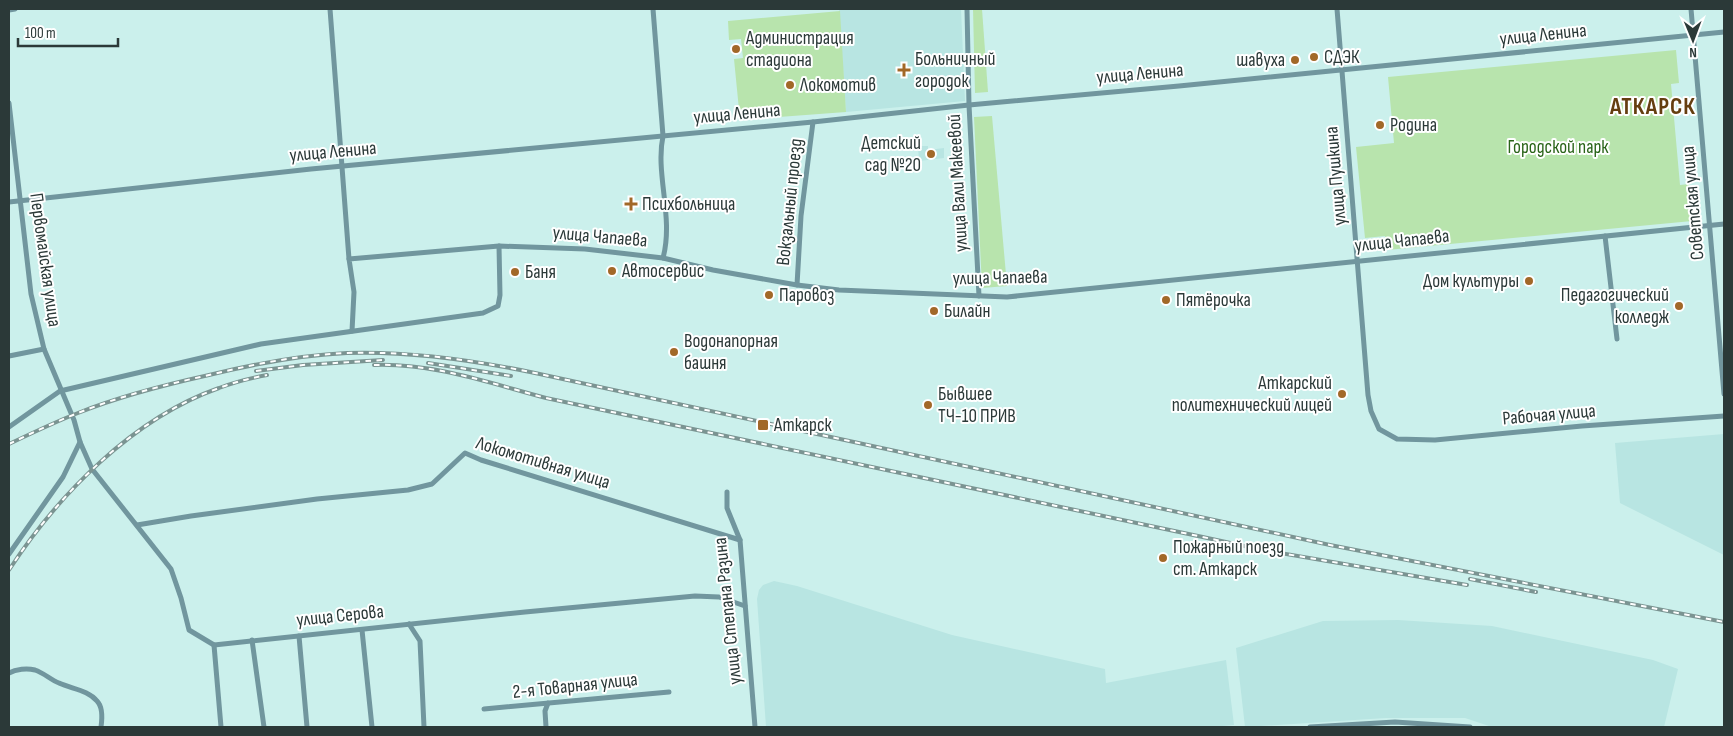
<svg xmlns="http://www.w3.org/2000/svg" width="1733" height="736" font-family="'Sofia Sans Condensed',sans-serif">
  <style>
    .built { fill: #b8e5e2 }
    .green { fill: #b8e4ad }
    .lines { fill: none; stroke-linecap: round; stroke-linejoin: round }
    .minor { stroke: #71969e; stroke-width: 5 }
    .rail-casing { stroke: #7b9492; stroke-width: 4 }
    .rail { stroke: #fff; stroke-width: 2; stroke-dasharray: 5.5; stroke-linecap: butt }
    .poi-dot { fill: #a26828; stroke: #fff; stroke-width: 2 }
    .labels { text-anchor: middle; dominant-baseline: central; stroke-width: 4; stroke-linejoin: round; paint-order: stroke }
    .street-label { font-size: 19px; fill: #2b3938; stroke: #fff }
    .poi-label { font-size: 19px; fill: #2b3938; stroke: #fff; text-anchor: start }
    .park-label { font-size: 19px; fill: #296418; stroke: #fff }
    .district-label { font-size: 24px; font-weight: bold; letter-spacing: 1px; fill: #653e10; stroke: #fff }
  </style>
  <rect width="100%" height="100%" fill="#cbf0ec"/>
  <g class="built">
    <polygon points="839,9 961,9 965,101 846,112"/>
    <polygon points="918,146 928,146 928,150 944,148 944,158 919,161"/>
    <polygon points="1724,434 1724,555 1620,503 1615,443"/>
    <polygon points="774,581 797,586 952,635 1105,669 1106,683 1226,660 1234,725 1212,727 766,727 757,599 759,590 763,585"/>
    <polygon points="1398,620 1492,626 1653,660 1678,669 1664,727 1492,727 1465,718 1386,718 1245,727 1236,648 1323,621"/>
  </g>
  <g class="green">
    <polygon points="973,9 982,9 988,92 975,93"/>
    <polygon points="840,11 846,112 740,120 734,59 743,58 741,39 729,40 728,21"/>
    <polygon points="1676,50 1679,83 1671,84 1680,185 1689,184 1692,221 1387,250 1385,236 1365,238 1356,147 1394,143 1388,77"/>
    <polygon points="992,116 1007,286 982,288 974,117"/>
  </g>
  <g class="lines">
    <g class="minor">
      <polyline points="330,9 349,259"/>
      <path d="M653,9L663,136C655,174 674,217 663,258"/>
      <polyline points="967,9 969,105 979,296"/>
      <polyline points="1337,9 1368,395 1371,411 1379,429 1397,439 1435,440 1582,426 1724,416"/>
      <polyline points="1691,9 1724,394"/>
      <polyline points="9,10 15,9"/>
      <polyline points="9,103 31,294 44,349 74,420 80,442 92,469 171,569 181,598 189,630 214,645 525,612 695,596 719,597 745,606"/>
      <polyline points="9,202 311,169 813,122 969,105 1179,86 1724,32"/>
      <polyline points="1605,236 1617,339"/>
      <polyline points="797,285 801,216 813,122"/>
      <polyline points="352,331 354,292 349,259 499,246 585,249 663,258 713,270 797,285 839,290 1007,297 1724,224"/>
      <polyline points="9,356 44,349"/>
      <polyline points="9,427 60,391 261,344 483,313 498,306 500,295 499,246"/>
      <polyline points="727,492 727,508 740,540 755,727"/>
      <polyline points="137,525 191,516 317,499 408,490 432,484 465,453 481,460 740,540"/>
      <polyline points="9,554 63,477 80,442"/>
      <polyline points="409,624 420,641 424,727"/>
      <polyline points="362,630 372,727"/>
      <polyline points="299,636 307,727"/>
      <polyline points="252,640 264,727"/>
      <polyline points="214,645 221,727"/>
      <path d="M9,673C16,669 27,668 35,670C44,673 51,680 59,683C72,689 88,690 97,701C103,707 102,720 101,727"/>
      <polyline points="484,709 669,692"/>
      <polyline points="546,727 545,711 548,703"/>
      <polyline points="1310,727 1395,722 1470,727"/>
    </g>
    <g class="rail-casing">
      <g id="rail">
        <polyline points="428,363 511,376"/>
        <path d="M374,365C434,363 489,383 546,398L1198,536L1263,550L1467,585"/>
        <polyline points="256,371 303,365 383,360"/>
        <path d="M9,444C32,433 55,422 78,413C120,396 164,385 209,375C254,364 300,355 347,353C411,351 473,360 535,373L1330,545L1724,622"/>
        <path d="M9,570C58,495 133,418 219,388C235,382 251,378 267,375"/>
        <polyline points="1470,579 1536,592"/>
      </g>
    </g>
    <use href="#rail" class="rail"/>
  </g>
  <g class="poi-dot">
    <circle cx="736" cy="49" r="5"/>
    <circle cx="1314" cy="57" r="5"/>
    <circle cx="1295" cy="60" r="5"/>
    <path d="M901.5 62.5h5v5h5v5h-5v5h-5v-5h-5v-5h5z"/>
    <circle cx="790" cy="85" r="5"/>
    <circle cx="1380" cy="125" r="5"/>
    <circle cx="931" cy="154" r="5"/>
    <path d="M628.5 196.5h5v5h5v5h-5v5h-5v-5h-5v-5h5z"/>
    <circle cx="612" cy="271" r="5"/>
    <circle cx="515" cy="272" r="5"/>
    <circle cx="1529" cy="281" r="5"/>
    <circle cx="769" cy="295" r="5"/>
    <circle cx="1166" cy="300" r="5"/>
    <circle cx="1679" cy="306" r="5"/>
    <circle cx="934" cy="311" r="5"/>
    <circle cx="674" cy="352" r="5"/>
    <circle cx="1342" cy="394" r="5"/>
    <circle cx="928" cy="405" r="5"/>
    <rect x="757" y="419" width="12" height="12" rx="2.5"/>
    <circle cx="1163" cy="558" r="5"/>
  </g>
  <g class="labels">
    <g class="street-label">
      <text transform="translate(1543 35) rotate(-6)">улица Ленина</text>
      <text transform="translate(1140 74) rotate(-5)">улица Ленина</text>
      <text transform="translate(737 114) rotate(-5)">улица Ленина</text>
      <text transform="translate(333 152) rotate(-5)">улица Ленина</text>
      <text transform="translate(1336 176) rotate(-95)">улица Пушкина</text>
      <text transform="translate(958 183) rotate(-93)">улица Вали Макеевой</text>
      <text transform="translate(790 202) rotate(-84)">Вокзальный проезд</text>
      <text transform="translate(1693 203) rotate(-95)">Советская улица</text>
      <text transform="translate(600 237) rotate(5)">улица Чапаева</text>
      <text transform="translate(1402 241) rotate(-6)">улица Чапаева</text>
      <text transform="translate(45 260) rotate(82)">Первомайская улица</text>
      <text transform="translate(1000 278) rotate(-1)">улица Чапаева</text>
      <text transform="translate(1549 415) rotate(-5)">Рабочая улица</text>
      <text transform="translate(543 463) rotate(17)">Локомотивная улица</text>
      <text transform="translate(728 611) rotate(-96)">улица Степана Разина</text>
      <text transform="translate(340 616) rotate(-6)">улица Серова</text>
      <text transform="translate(575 686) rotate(-6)">2-я Товарная улица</text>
    </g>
    <g class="poi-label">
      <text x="746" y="38">Администрация<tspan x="746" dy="22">стадиона</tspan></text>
      <text x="1324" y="57">СДЭК</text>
      <text x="915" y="59">Больничный<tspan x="915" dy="22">городок</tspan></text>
      <text x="1285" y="60" text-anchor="end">шавуха</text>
      <text x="800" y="85">Локомотив</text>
      <text x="1390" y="125">Родина</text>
      <text x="921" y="143" text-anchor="end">Детский<tspan x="921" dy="22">сад №20</tspan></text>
      <text x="642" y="204">Психбольница</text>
      <text x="622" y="271">Автосервис</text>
      <text x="525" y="272">Баня</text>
      <text x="1519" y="281" text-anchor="end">Дом культуры</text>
      <text x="779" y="295">Паровоз</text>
      <text x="1669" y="295" text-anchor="end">Педагогический<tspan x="1669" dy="22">колледж</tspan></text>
      <text x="1176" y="300">Пятёрочка</text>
      <text x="944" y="311">Билайн</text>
      <text x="684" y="341">Водонапорная<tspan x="684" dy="22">башня</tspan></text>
      <text x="1332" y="383" text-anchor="end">Аткарский<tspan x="1332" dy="22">политехнический лицей</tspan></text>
      <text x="938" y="394">Бывшее<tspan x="938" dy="22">ТЧ-10 ПРИВ</tspan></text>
      <text x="774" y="425">Аткарск</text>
      <text x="1173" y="547">Пожарный поезд<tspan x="1173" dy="22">ст. Аткарск</tspan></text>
    </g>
    <g class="park-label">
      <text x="1558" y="147">Городской парк</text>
    </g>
    <g class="district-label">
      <text x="1653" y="106">АТКАРСК</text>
    </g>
  </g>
  <rect width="1733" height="736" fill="none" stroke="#2b3938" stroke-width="20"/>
  <g transform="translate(1693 40) rotate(179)" stroke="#ffffff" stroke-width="4" paint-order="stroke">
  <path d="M0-4L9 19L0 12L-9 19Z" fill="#2b3938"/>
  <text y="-8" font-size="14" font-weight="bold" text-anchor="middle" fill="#2b3938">N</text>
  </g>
  <path d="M18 38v8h100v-8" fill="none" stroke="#2b3938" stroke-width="2.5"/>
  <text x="25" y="38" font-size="15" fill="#2b3938" stroke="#ffffff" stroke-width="4" paint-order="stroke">100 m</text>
</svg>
